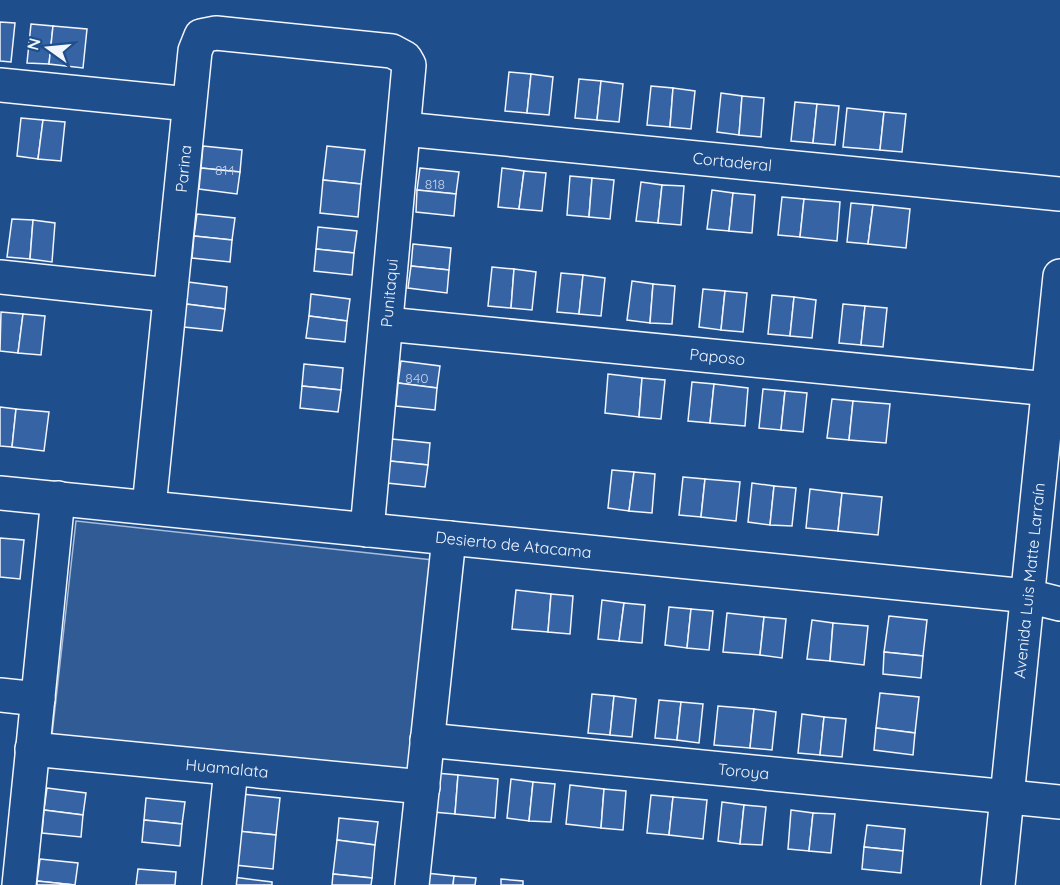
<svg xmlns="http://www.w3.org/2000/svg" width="1060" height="885" font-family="Quicksand,sans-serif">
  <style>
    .built { fill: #305b95; stroke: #a8bbd7; stroke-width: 1.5 }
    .building { fill: #3563a3; stroke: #f2f6ff; stroke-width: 1.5 }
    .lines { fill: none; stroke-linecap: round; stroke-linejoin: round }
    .minor-casing { stroke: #f2f6ff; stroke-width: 36 }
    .tertiary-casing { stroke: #f2f6ff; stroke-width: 36 }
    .minor { stroke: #1f4e8c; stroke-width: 33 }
    .tertiary { stroke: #1f4e8c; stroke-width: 33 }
    .labels { text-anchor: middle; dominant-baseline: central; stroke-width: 4.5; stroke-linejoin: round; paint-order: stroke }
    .number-label { font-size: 14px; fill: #c3d1e8 }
    .street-label { font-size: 16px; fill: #f2f6ff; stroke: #1f4e8c }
  </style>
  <rect width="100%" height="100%" fill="#1f4e8c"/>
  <polygon class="built" points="76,521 433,560 410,773 52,735"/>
  <g class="building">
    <polygon points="0,22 15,23 11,62 0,61"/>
    <polygon points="31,24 53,26 49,64 27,63"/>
    <polygon points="53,26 87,29 83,68 49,64"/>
    <polygon points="509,72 531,74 527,113 505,111"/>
    <polygon points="531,74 553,77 549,115 527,113"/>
    <polygon points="579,79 601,81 597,120 575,118"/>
    <polygon points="601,81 623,84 619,122 597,120"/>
    <polygon points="651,86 673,88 670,127 647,125"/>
    <polygon points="673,88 695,91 691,129 670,127"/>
    <polygon points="721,93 742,96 739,135 717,132"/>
    <polygon points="742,96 764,98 761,137 739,135"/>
    <polygon points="795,102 817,104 813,143 791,141"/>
    <polygon points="817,104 839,106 835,145 813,143"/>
    <polygon points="847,108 884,112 880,150 843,147"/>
    <polygon points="884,112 906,114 902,152 880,150"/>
    <polygon points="21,118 43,120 38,159 17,156"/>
    <polygon points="43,120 65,122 61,161 38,159"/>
    <polygon points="203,146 242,150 240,172 201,168"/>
    <polygon points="327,146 365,150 361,184 323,180"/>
    <polygon points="201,168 240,172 237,194 199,189"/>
    <polygon points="420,168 459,172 456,194 417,190"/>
    <polygon points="502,168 524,171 519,209 498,207"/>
    <polygon points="524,171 546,173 542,211 519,209"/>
    <polygon points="570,176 592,178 589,217 567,215"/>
    <polygon points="592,178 614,180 610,219 589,217"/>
    <polygon points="323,180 361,184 358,217 320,213"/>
    <polygon points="641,182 662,185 658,223 636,221"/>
    <polygon points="662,185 684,186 681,225 658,223"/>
    <polygon points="417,190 456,194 454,216 416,212"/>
    <polygon points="712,190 733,193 729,231 707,229"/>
    <polygon points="733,193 755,195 752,233 729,231"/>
    <polygon points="782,197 804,199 800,237 778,235"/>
    <polygon points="804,199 840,202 837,241 800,237"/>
    <polygon points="851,203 873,205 868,244 847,242"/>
    <polygon points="873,205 910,209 906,248 868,244"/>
    <polygon points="197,214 235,218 232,240 194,236"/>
    <polygon points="12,219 33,220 30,259 7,257"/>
    <polygon points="33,220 55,223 52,262 30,259"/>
    <polygon points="318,227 357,231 354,253 316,249"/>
    <polygon points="194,236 232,240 230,262 192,258"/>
    <polygon points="413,244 451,248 449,270 411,266"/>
    <polygon points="316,249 354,253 352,275 314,271"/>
    <polygon points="411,266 449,270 447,293 408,288"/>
    <polygon points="492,267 514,269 511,308 488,306"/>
    <polygon points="514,269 536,272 532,310 511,308"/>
    <polygon points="561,273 583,275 579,314 557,312"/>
    <polygon points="583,275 605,278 601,316 579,314"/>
    <polygon points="632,281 653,284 650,323 627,320"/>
    <polygon points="188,282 227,287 225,309 186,304"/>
    <polygon points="653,284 675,286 672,324 650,323"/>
    <polygon points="703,289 725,291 721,330 699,327"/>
    <polygon points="725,291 747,293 743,332 721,330"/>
    <polygon points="311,294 350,299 347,321 309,316"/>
    <polygon points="772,295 794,297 790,336 768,334"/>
    <polygon points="794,297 816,300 812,338 790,336"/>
    <polygon points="186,304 225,309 222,331 184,327"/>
    <polygon points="843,304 865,306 861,345 839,343"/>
    <polygon points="865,306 887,308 883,347 861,345"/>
    <polygon points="1,312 23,314 18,353 0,351"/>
    <polygon points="23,314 45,316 41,355 18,353"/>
    <polygon points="309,316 347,321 345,342 306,338"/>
    <polygon points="401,361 440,366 437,388 398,383"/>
    <polygon points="304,364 343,368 341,390 302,386"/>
    <polygon points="608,374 642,378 639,417 605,413"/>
    <polygon points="642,378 665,380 661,419 639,417"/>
    <polygon points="692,382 714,384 710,423 688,421"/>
    <polygon points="398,383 437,388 435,410 396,406"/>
    <polygon points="714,384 748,388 745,426 710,423"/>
    <polygon points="302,386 341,390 338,412 300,408"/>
    <polygon points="763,389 785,391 781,430 759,428"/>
    <polygon points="785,391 807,393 803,432 781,430"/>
    <polygon points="832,399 853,401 849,440 827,438"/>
    <polygon points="853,401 890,404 886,443 849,440"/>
    <polygon points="0,407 16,409 12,447 0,446"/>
    <polygon points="16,409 49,412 44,451 12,447"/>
    <polygon points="392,439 430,443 428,465 390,461"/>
    <polygon points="390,461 428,465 425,487 387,483"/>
    <polygon points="612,470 634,472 629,511 608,508"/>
    <polygon points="634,472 655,474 652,513 629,511"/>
    <polygon points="683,477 705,479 701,517 679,515"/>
    <polygon points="705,479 740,482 736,521 701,517"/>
    <polygon points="752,483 774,486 770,525 748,522"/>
    <polygon points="774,486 796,488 792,526 770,525"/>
    <polygon points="810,489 842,493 838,531 806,528"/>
    <polygon points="842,493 882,497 878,535 838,531"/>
    <polygon points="0,538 24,540 20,579 0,577"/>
    <polygon points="516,590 551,594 548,632 512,629"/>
    <polygon points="551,594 573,596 570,634 548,632"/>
    <polygon points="602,600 624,603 619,641 598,639"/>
    <polygon points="624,603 645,605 642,643 619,641"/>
    <polygon points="669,607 691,609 687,648 665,645"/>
    <polygon points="691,609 713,611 709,650 687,648"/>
    <polygon points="727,613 764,617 760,655 723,652"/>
    <polygon points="889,616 927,620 923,656 884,652"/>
    <polygon points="764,617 786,619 782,658 760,655"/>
    <polygon points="812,620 833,623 830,661 807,659"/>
    <polygon points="833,623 868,626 864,665 830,661"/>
    <polygon points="884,652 923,656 921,678 883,674"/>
    <polygon points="880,693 919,697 915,733 876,728"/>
    <polygon points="592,694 614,696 610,735 588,733"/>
    <polygon points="614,696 636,699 632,737 610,735"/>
    <polygon points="659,700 681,702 677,740 655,738"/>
    <polygon points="681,702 703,704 699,743 677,740"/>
    <polygon points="718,706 754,709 750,748 714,745"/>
    <polygon points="754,709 776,712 772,750 750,748"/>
    <polygon points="802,714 824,717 820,755 798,753"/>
    <polygon points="824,717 846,719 842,757 820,755"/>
    <polygon points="876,728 915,733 913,755 874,750"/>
    <polygon points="436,773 458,775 455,814 433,812"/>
    <polygon points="458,775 498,779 495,818 455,814"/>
    <polygon points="511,779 533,782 529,821 507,818"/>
    <polygon points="533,782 555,784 551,822 529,821"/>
    <polygon points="570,785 604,789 601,828 566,824"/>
    <polygon points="47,788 86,793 83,815 44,810"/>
    <polygon points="604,789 626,791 623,830 601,828"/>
    <polygon points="242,794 280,798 276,835 238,831"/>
    <polygon points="651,795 673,797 669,835 647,833"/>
    <polygon points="673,797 707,800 703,839 669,835"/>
    <polygon points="146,798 185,802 182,824 144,820"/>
    <polygon points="722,802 744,805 740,844 718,841"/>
    <polygon points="744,805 766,807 762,845 740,844"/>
    <polygon points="44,810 83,815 81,837 42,833"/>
    <polygon points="791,810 813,813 809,851 788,849"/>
    <polygon points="813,813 835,814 831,853 809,851"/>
    <polygon points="339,818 378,822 375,845 337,840"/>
    <polygon points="144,820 182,824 180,846 142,842"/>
    <polygon points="867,825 905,829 903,851 864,847"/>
    <polygon points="238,831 276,835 273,869 235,865"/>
    <polygon points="337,840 375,845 372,878 333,874"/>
    <polygon points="864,847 903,851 901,873 862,869"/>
    <polygon points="40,859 78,863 75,885 37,881"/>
    <polygon points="138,869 176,872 175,885 136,885"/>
    <polygon points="416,872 454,876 453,885 415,885"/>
    <polygon points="333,874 372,878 371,885 332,885"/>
    <polygon points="454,876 476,878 475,885 453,885"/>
    <polygon points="233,877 272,882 272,885 233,885"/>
    <polygon points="501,879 523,881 523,885 501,885"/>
    <polygon points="37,881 75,885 37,885"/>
  </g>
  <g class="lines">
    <g class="minor-casing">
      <g id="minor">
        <polyline points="0,85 189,104"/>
        <path id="s1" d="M404,129L1060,194"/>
        <polyline points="0,277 170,295"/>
        <path id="s2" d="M386,324L1049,389"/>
        <path id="s3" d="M0,493L1028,596L1060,604"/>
        <path id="s4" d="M149,507L195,51L201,36L216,33L392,51L405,58L409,65L367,530"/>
        <polyline points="0,695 38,699"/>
        <path id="s5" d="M427,740L1060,802"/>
        <path id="s6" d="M32,749L423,787"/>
        <polyline points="19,885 58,498"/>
        <polyline points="219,885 231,769"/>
        <polyline points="412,885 449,538"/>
      </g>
    </g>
    <g class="tertiary-casing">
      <g id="tertiary">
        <path id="s7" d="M998,885L1060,276"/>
      </g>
    </g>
    <use href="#minor" class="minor"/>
    <use href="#tertiary" class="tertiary"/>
  </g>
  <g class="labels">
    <g class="number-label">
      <text x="225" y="170">814</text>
      <text x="435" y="184">818</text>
      <text x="417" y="378">840</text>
    </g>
    <g class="street-label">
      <text stroke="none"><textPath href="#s1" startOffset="330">Cortaderal</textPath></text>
      <text stroke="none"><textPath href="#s4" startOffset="340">Parina</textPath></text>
      <text transform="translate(389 293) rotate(-85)">Punitaqui</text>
      <text stroke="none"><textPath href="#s2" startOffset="333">Paposo</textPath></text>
      <text stroke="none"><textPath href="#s3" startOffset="516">Desierto de Atacama</textPath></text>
      <text stroke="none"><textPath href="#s7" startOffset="306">Avenida Luis Matte Larraín</textPath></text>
      <text stroke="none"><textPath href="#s6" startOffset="196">Huamalata</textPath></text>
      <text stroke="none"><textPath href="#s5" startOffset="318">Toroya</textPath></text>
    </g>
  </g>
  <g transform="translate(48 48) rotate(285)" stroke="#1f4e8c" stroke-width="4.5" paint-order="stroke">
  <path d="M0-4.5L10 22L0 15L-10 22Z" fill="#f2f6ff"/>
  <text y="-9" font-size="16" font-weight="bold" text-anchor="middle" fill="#f2f6ff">N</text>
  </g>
</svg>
